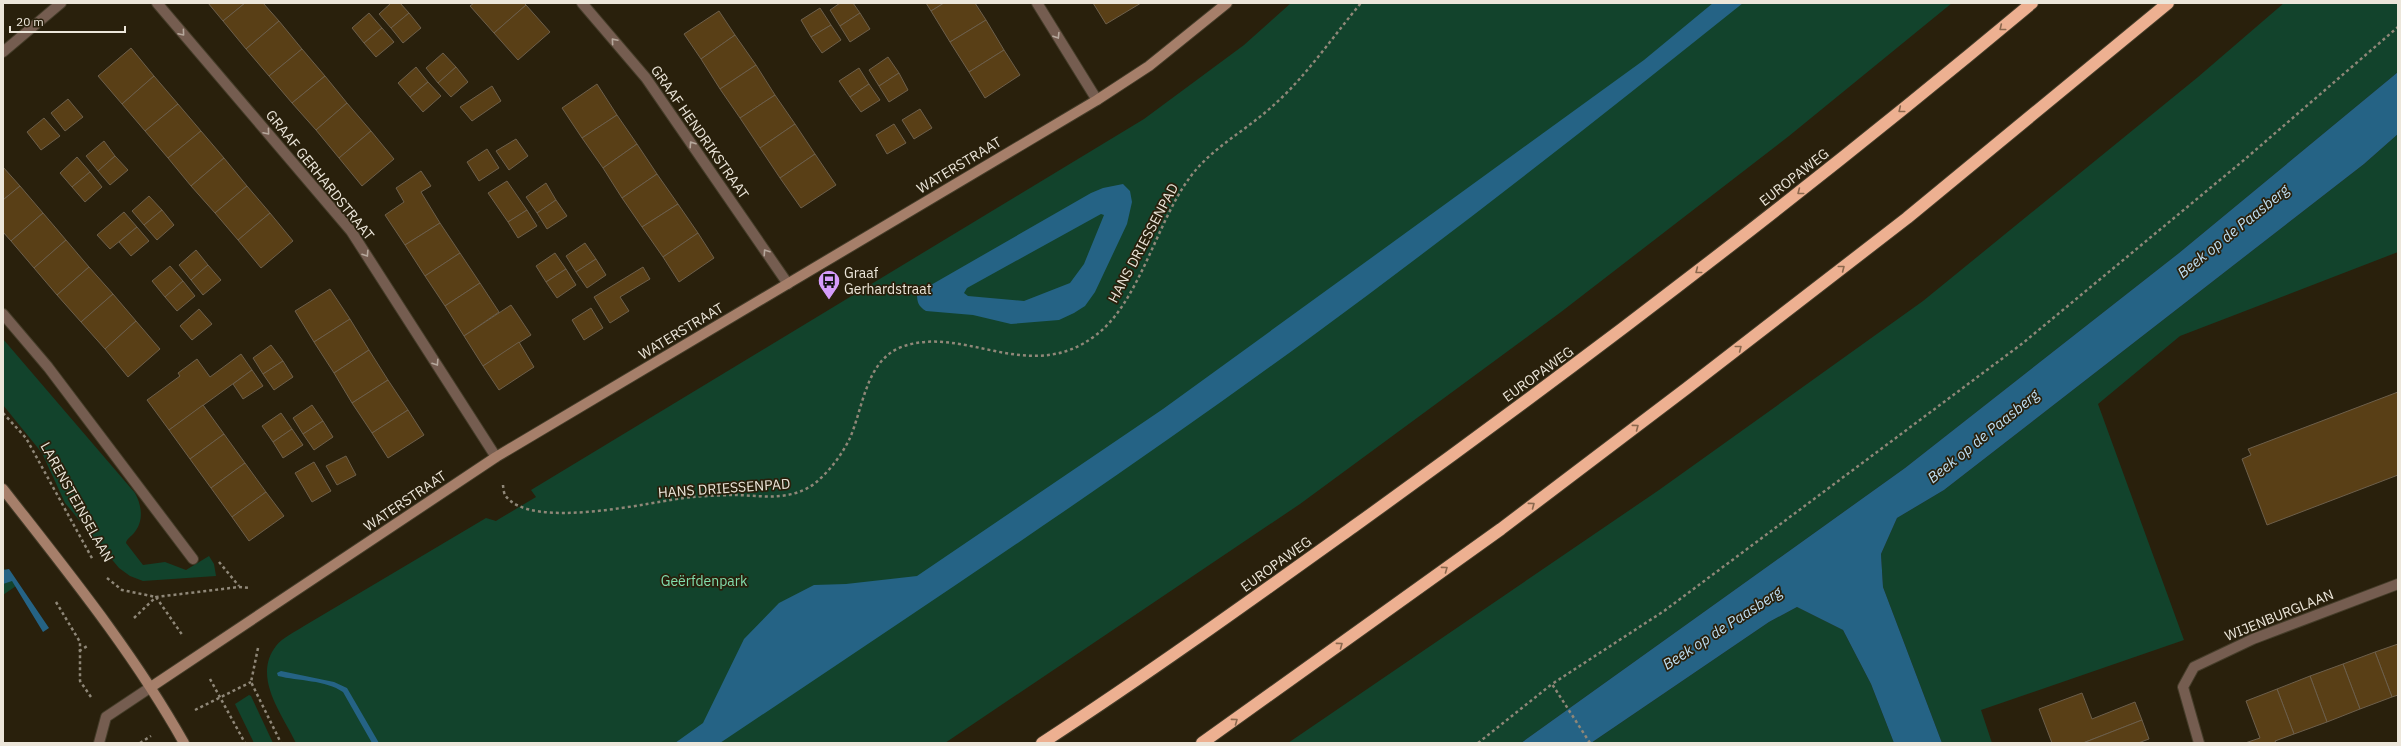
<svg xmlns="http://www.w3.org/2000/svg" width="2401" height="746" font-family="'IBM Plex Sans',sans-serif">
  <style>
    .green { fill: #12432c }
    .water { fill: #256385; fill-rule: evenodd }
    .building { fill: #593f16; stroke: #6d5f4b }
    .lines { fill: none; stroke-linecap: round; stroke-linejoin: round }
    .lane-casing { stroke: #443c29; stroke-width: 12 }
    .street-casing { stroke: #443c29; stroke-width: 12 }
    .secondary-casing { stroke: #443c29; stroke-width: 12 }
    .highway-casing { stroke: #443c29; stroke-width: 14 }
    .path { stroke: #8f8778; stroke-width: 2.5; stroke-dasharray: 3 3; stroke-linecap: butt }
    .lane { stroke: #755d50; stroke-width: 10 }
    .street { stroke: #755d50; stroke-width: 10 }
    .secondary { stroke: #a67f6a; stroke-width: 10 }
    .highway { stroke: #edb091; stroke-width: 12 }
    .oneway { stroke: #8b684e }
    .oneway2 { stroke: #b6a89c }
    .labels { text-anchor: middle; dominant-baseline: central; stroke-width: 3.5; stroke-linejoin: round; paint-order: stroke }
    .street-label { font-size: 14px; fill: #ece6da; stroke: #29200c }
    .poi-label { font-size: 14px; fill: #ece6da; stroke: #29200c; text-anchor: start }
    .park-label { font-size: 14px; fill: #82dead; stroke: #29200c }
    .water-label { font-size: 15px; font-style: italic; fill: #bedff4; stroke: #29200c }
  </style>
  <rect width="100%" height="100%" fill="#29200c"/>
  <g class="green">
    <path d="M1291,3H1952L1789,136L1561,312L1300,504L945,743H296C282,714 252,677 276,646C282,638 295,632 304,626L486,518L496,521L499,519L536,497L531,490L1144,119L1244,45Z"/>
    <polygon points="2284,3 2398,3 2398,72 2179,253 1905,468 1521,743 1288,743 1659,490 1923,301 2198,77"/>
    <polygon points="2398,134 2398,252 2180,336 2098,404 2184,640 1981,710 1992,743 1942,743 1883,587 1881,554 1897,518 1944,490 2364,164"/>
    <path d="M3,339L135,493C142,506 144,521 134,533C131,537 127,538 126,543L143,565L165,562L186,570L209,556L214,564L216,576L143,581L130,576L119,568L65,503L42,453L3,405Z"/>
    <polygon points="3,567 16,586 3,595"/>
    <polygon points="1797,607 1843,630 1871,684 1894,743 1591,743 1769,622"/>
    <polygon points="249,695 251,696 273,743 254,743 235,704"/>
  </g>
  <g class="water">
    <path d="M1713,3H1743C1601,117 1458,229 1311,337C1118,478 919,610 720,743H675L703,723L744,639L779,603L814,585L846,584L917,576L1163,409L1644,60Z"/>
    <polygon points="2398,72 2398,134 2364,164 1944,490 1897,518 1881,554 1883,587 1942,743 1894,743 1871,684 1843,630 1797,607 1769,622 1591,743 1521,743 1905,468 2179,253"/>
    <path d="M1123,184L1130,191L1132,202L1127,224L1095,292L1085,306L1074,313L1059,320L1011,324L973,315L926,311C918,306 917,302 917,293L1091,193L1103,188ZM1101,214L1104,215L1084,264L1070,283L1024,301L968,296L964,293L967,288Z"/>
    <polygon points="9,569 49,628 43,632 12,581 3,584 3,570"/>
    <path d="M281,671L334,682L347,688L379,743H372L343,692C326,680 298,681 278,676L277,673Z"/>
  </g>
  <g class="building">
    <polygon points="208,3 245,3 223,21"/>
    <polygon points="245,3 263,3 279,21 246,49 223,21"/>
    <polygon points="391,3 400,3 409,13 391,28 379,14"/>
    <polygon points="474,3 524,3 526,5 494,33 470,6"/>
    <polygon points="840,3 853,3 860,13 840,26 830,10"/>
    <polygon points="926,3 944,3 931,11"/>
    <polygon points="944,3 975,3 986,20 950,42 931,11"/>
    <polygon points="1093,3 1141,3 1106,24"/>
    <polygon points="526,5 550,32 518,60 494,33"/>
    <polygon points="820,8 831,25 811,37 801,20"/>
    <polygon points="719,11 735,35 701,59 684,34"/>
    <polygon points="369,13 382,28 364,43 352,28"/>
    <polygon points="409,13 421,28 403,43 391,28"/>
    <polygon points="860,13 870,29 850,42 840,26"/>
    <polygon points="986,20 1004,50 969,72 950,42"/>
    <polygon points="279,21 302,49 269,76 246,49"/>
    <polygon points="831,25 841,40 822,53 811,37"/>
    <polygon points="382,28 394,42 376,57 364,43"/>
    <polygon points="735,35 756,65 720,89 701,59"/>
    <polygon points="131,48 154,76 122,104 98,76"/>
    <polygon points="302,49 325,76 292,103 269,76"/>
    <polygon points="1004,50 1020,75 985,98 969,72"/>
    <polygon points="443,53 456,67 438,83 426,68"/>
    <polygon points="888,57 899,73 879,86 869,70"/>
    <polygon points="756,65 775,95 740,118 720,89"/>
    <polygon points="416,67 428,82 410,97 398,83"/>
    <polygon points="456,67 468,82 451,97 438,83"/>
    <polygon points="859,68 869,84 850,97 839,81"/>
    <polygon points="899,73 908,90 889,102 879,86"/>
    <polygon points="154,76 178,104 145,131 122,104"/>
    <polygon points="325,76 347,103 316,130 292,103"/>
    <polygon points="428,82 441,96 423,112 410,97"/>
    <polygon points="597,84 617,115 582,138 562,108"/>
    <polygon points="869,84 880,100 861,112 850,97"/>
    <polygon points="492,86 501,101 472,121 460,107"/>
    <polygon points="775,95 795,124 760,148 740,118"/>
    <polygon points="68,99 83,117 65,131 51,113"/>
    <polygon points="347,103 371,131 339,158 316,130"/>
    <polygon points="178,104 201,131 168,158 145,131"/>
    <polygon points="920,109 932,128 914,139 902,120"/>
    <polygon points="617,115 637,144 603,168 582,138"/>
    <polygon points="44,118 60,136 41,150 27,132"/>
    <polygon points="795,124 815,154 780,178 760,148"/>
    <polygon points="894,124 906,143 887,154 876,135"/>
    <polygon points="201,131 224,158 191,186 168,158"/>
    <polygon points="371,131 394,159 362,186 339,158"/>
    <polygon points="516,139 528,156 509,170 496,151"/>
    <polygon points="104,141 115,156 98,171 86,156"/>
    <polygon points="637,144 657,174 622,198 603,168"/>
    <polygon points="487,149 499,168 479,181 467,162"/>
    <polygon points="815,154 836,185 801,208 780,178"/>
    <polygon points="115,156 128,170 110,185 98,171"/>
    <polygon points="77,157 90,172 72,187 60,173"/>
    <polygon points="224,158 247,186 215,213 191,186"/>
    <polygon points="3,167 20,186 3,200"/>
    <polygon points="421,171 431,186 421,192 440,223 405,245 385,215 404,202 396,188"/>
    <polygon points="90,172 102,187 85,202 72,187"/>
    <polygon points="657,174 678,204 642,227 622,198"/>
    <polygon points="507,181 527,210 508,222 488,193"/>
    <polygon points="546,183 556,200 537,213 526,197"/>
    <polygon points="20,186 43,213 11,241 3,232 3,200"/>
    <polygon points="247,186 270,213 238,240 215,213"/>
    <polygon points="149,196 162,210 144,225 132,211"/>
    <polygon points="556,200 567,216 547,229 537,213"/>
    <polygon points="678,204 698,233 663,257 642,227"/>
    <polygon points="162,210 174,225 157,240 144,225"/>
    <polygon points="527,210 537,226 518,238 508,222"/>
    <polygon points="124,212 137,227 110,249 97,235"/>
    <polygon points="43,213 66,240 34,268 11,241"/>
    <polygon points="270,213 293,241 261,268 238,240"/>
    <polygon points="440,223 460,253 425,276 405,245"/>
    <polygon points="137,227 149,241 131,256 119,242"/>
    <polygon points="698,233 714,258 679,282 663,257"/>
    <polygon points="66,240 89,267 57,295 34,268"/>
    <polygon points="585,243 596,259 576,272 566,256"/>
    <polygon points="196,250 208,265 191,280 179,265"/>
    <polygon points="460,253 480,283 445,306 425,276"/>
    <polygon points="555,253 566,269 546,282 536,266"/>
    <polygon points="596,259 606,275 587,288 576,272"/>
    <polygon points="208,265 221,280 203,295 191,280"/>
    <polygon points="170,266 183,281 165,297 152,281"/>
    <polygon points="89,267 113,294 81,322 57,295"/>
    <polygon points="643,267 650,279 620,297 629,311 610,323 594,297"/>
    <polygon points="566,269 576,285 557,298 546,282"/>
    <polygon points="183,281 195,296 177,311 165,297"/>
    <polygon points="480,283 499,312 464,336 445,306"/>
    <polygon points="330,289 350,319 314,342 295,311"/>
    <polygon points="113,294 136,321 105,349 81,322"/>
    <polygon points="511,305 531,335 483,366 464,336"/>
    <polygon points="591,308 603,328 584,340 572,320"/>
    <polygon points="199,309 212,324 192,340 180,326"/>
    <polygon points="350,319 369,350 334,373 314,342"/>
    <polygon points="136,321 160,349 128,377 105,349"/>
    <polygon points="519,342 534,367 499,390 483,366"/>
    <polygon points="271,345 283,361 263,374 253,358"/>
    <polygon points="369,350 388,380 352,403 334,373"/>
    <polygon points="241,354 252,370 169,430 147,400 180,376 178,373 197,359 210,377"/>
    <polygon points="283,361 293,377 274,390 263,374"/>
    <polygon points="252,370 263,386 243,399 233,384"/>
    <polygon points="388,380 408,410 372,433 352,403"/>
    <polygon points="2398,392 2398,475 2267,525 2242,459 2251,455 2248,449"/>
    <polygon points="203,405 224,434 190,459 169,430"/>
    <polygon points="312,405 323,421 303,434 293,418"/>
    <polygon points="408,410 424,435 388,458 372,433"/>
    <polygon points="281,413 292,429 273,442 262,426"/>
    <polygon points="323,421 333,437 314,450 303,434"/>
    <polygon points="292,429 303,445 283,458 273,442"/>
    <polygon points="224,434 245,463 211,488 190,459"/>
    <polygon points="346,456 356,475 337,485 326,466"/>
    <polygon points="314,462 331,491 312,502 295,473"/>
    <polygon points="245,463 266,492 232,517 211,488"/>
    <polygon points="266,492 284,516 249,541 232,517"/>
    <polygon points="2398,644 2398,695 2392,697 2375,652"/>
    <polygon points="2375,652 2392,697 2360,709 2343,664"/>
    <polygon points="2343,664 2360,709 2327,722 2310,676"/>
    <polygon points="2310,676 2327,722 2294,734 2277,689"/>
    <polygon points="2277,689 2294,734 2275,741 2276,743 2245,743 2260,738 2246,701"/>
    <polygon points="2082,693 2092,719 2135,702 2142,720 2083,743 2052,743 2039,709"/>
    <polygon points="2142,720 2149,739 2138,743 2083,743"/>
  </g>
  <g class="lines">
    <g class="lane-casing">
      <polyline id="lane" points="99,743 106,717 151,687"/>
    </g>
    <g class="street-casing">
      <g id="street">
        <polyline points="157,3 351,231 496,457"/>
        <polyline points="582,3 646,78 788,284"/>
        <polyline points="1037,3 1097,100"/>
        <polyline points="3,52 61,3"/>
        <polyline points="3,314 48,367 193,559"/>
        <polyline points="2199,743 2183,687 2194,667 2253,639 2398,584"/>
      </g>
    </g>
    <g class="secondary-casing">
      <g id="secondary">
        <path d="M3,489C67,571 133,652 184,743"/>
        <polyline points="151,687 496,457 1097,100 1149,66 1227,3"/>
      </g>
    </g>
    <g class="highway-casing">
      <g id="highway">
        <path d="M1042,743C1148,674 1251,600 1353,527C1586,360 1813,186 2032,3"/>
        <polyline points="1202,743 1501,529 1687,388 1907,218 2168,3"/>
      </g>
    </g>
    <g class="path">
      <polyline points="3,413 26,438 93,560"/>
      <path d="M503,485C503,486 504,494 505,495C530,532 653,501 692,497C706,496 723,495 737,495C764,496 790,501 814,484C828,473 841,456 849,440C863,410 865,363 899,348C962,322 1029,387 1096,335C1138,304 1157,223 1188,180C1211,147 1248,130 1277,102C1306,76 1335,34 1361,3"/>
      <polyline points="219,562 239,586"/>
      <polyline points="107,578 122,590 156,597 183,636"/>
      <polyline points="56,602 80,642 80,681 91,697"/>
      <polyline points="134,618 156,597 239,587 250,588"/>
      <polyline points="258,648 251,682 281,743"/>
      <polyline points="79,651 89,645"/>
      <polyline points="210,679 245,743"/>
      <polyline points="195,710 251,682"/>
      <polyline points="140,743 151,736"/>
      <polyline points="1478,743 1552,684"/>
      <polyline points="1590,743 1552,684 1664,611 2023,343 2244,160 2398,27"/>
    </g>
    <use href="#lane" class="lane"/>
    <use href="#street" class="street"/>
    <use href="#secondary" class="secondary"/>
    <use href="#highway" class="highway"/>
  </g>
  <defs><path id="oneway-chevron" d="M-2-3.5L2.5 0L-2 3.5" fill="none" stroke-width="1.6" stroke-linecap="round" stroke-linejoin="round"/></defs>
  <g class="oneway">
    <use href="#oneway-chevron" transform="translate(2002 28) rotate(141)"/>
    <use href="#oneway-chevron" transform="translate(1901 110) rotate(141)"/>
    <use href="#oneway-chevron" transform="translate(1800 192) rotate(142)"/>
    <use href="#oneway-chevron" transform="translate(1842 268) rotate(-38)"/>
    <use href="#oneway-chevron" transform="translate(1698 271) rotate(142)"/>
    <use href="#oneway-chevron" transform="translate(1739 348) rotate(-38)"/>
    <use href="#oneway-chevron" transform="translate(1636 427) rotate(-37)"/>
    <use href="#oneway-chevron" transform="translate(1532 505) rotate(-37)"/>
    <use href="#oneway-chevron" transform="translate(1445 569) rotate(-36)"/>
    <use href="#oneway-chevron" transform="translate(1340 645) rotate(-36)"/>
    <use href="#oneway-chevron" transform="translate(1235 721) rotate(-36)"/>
  </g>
  <g class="oneway2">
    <use href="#oneway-chevron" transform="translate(182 33) rotate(50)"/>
    <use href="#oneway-chevron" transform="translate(1057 36) rotate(58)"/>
    <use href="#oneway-chevron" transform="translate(614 41) rotate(-131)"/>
    <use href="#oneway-chevron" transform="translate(267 132) rotate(50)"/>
    <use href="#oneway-chevron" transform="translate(692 144) rotate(-124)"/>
    <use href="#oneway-chevron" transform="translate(766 252) rotate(-124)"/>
    <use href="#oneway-chevron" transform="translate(366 254) rotate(57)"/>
    <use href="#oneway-chevron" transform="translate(436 363) rotate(57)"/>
  </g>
  <defs>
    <g id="bus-pin" transform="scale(1.15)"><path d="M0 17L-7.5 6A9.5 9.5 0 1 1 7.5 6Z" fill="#d59cfb" stroke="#29200c"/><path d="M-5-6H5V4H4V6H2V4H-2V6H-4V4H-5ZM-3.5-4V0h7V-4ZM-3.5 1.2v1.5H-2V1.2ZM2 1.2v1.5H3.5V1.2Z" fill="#111"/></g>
  </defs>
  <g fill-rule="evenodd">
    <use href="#bus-pin" x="829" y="281"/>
  </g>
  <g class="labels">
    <g class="street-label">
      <text transform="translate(700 132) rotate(55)">GRAAF HENDRIKSTRAAT</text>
      <text transform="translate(959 165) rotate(-31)">WATERSTRAAT</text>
      <text transform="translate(320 175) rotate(51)">GRAAF GERHARDSTRAAT</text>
      <text transform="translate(1794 177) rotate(-38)">EUROPAWEG</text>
      <text transform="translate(1143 243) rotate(-62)">HANS DRIESSENPAD</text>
      <text transform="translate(681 331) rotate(-31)">WATERSTRAAT</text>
      <text transform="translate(1538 374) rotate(-36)">EUROPAWEG</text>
      <text transform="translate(724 488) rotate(-4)">HANS DRIESSENPAD</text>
      <text transform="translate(405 501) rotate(-34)">WATERSTRAAT</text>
      <text transform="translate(77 502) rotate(61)">LARENSTEINSELAAN</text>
      <text transform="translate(1276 564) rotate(-36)">EUROPAWEG</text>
      <text transform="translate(2279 615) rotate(-22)">WIJENBURGLAAN</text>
    </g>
    <g class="poi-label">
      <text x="844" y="273">Graaf<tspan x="844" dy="16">Gerhardstraat</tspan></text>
    </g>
    <g class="park-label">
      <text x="704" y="581">Geërfdenpark</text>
    </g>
    <g class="water-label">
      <text transform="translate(2233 231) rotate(-39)">Beek op de Paasberg</text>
      <text transform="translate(1983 436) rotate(-39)">Beek op de Paasberg</text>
      <text transform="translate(1722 628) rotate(-33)">Beek op de Paasberg</text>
    </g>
  </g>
  <rect width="2401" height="746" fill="none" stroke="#ece6da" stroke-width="8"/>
  <path d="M10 26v6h115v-6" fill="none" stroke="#ece6da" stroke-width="2"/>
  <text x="16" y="26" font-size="12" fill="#ece6da" stroke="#29200c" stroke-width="3" paint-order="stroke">20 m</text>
</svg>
